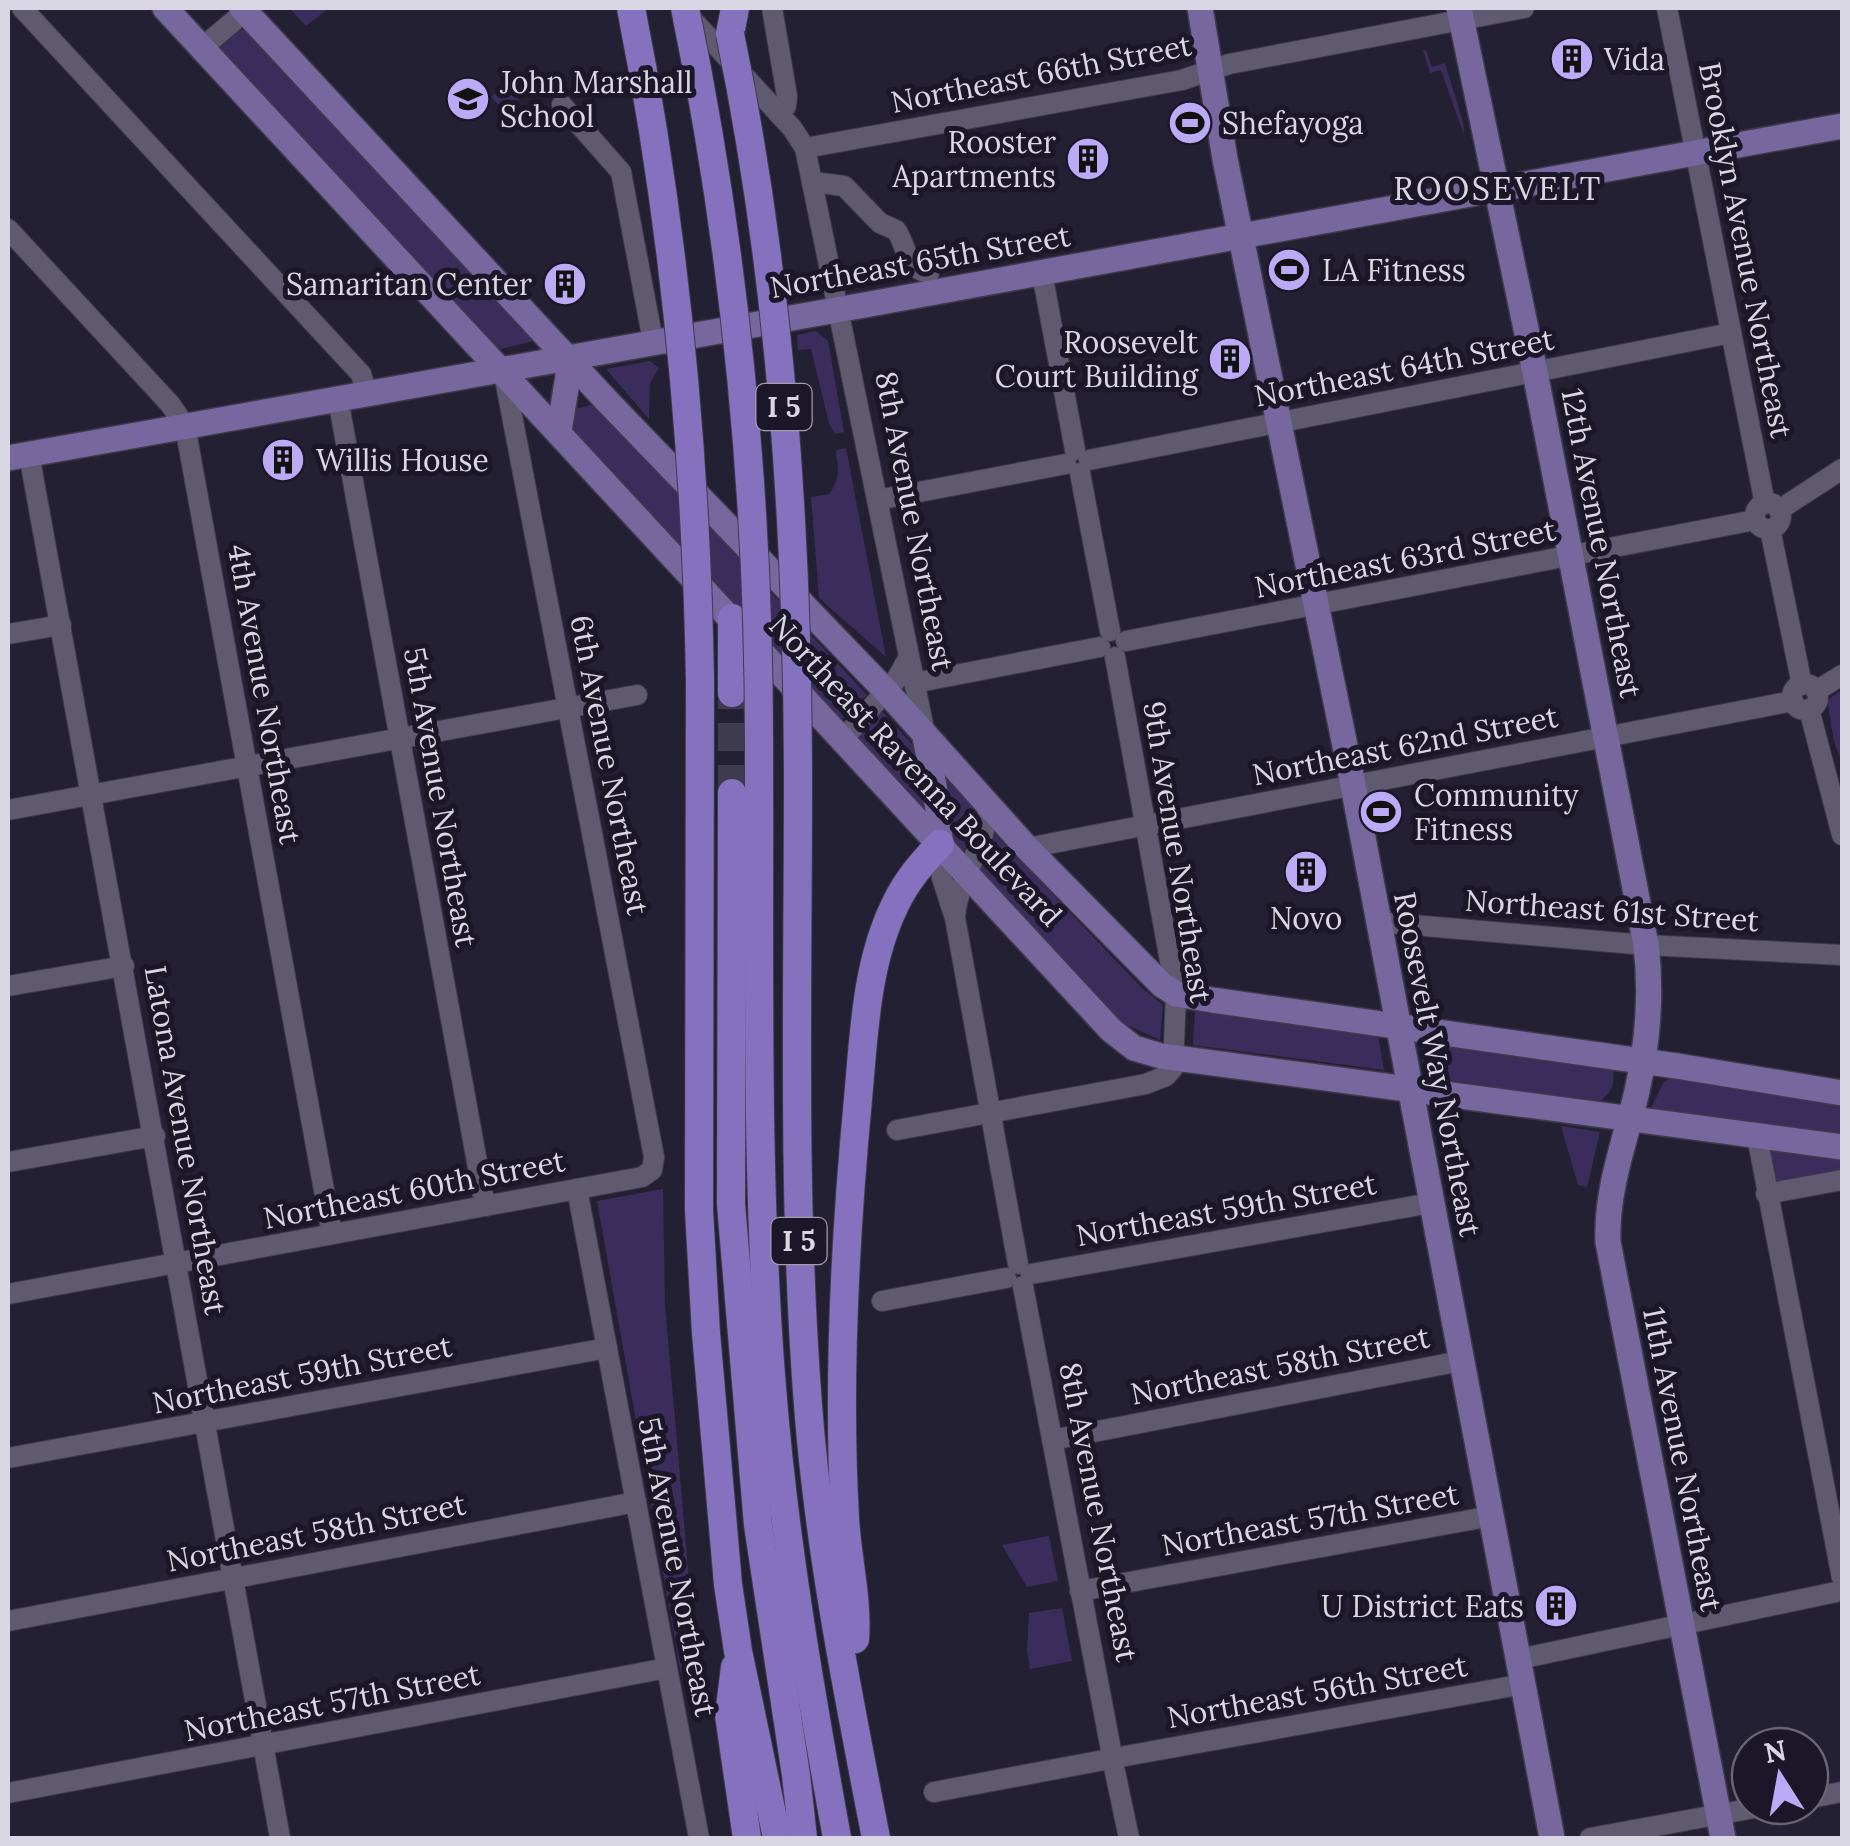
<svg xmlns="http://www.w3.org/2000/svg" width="1850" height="1846" font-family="Lora,serif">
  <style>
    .green { fill: #3a2d5b }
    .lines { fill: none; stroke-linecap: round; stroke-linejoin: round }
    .highway-tunnel { stroke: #3f3b4e; stroke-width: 28; stroke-dasharray: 28 14; stroke-linecap: butt }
    .minor-casing { stroke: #3f3a4a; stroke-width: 22 }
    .major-casing { stroke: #3f3a4a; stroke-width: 28 }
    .highway-casing { stroke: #3f3a4a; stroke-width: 30 }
    .minor { stroke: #5f5a70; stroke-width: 20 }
    .major { stroke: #76689f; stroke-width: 25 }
    .highway { stroke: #8572be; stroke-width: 28 }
    .highway-bridge-casing { stroke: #3f3a4a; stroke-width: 30; stroke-linecap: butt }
    .highway-bridge { stroke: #8572be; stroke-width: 28 }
    .labels { text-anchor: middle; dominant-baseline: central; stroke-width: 10; stroke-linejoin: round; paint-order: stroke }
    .shield { fill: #1b1729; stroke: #a19dac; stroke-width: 2.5 }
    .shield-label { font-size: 28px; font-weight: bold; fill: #dad7e4 }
    .poi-label { font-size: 30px; fill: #dad7e4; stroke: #1b1729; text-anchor: start }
    .street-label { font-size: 30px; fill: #dad7e4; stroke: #1b1729 }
    .neighbourhood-label { font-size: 32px; letter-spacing: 2.5px; fill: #dad7e4; stroke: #1b1729 }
  </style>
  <rect width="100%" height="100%" fill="#242033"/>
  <g class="green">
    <polygon points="329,8 306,26 290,9 292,8"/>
    <polygon points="246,29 537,340 501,349 487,347 217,48 235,32"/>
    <polygon points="1423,50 1426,50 1432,67 1445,63 1463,122 1464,135 1441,70 1430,73"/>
    <polygon points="512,77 527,92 506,112 491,97"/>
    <polygon points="816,331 828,341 844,432 835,434 829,423 811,349 798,350 797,335"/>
    <polygon points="650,361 659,368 650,383 649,419 606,369"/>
    <polygon points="595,404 867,695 838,723 570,428 575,409"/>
    <path d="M846,448L886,657L819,598L811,497L829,494C841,478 838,469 836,450Z"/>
    <polygon points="1842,690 1842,763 1834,741 1827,700"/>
    <polygon points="881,710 919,752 931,818 852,738"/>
    <polygon points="943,775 971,806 978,818 969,851 965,852 945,836"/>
    <polygon points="993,832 1142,988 1163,1005 1160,1040 1120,1022 976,871"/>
    <polygon points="1195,1008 1378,1035 1384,1070 1193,1045"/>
    <path d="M1429,1043L1613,1069C1615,1083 1612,1094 1598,1102L1447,1080L1426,1072L1422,1062V1044Z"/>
    <polygon points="1670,1078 1842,1103 1842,1137 1650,1110 1664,1082"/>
    <polygon points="1561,1126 1600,1132 1587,1187 1578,1185"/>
    <polygon points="1774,1149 1842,1157 1842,1170 1777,1183 1769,1155"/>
    <polygon points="663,1189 665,1305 697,1671 681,1674 597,1201"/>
    <polygon points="1049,1536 1058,1581 1027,1587 1002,1545"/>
    <polygon points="1062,1608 1072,1661 1030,1669 1027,1650 1029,1613"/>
  </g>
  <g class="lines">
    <polyline class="highway-tunnel" points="732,793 732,693"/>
    <g class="minor-casing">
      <g id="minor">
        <polyline points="22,8 361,374 367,394"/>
        <polyline points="772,8 787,96 786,106 779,114"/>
        <polyline points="1667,8 1765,504"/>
        <polyline points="688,15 792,128 805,148 925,734"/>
        <polyline points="203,47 249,8"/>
        <polyline points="562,105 621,172 653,341"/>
        <polyline points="805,148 1182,80 1229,64 1524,8"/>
        <path d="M813,182L844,186L880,223L896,230C908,247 904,268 929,273"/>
        <polyline points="8,229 170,404 185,426 332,1234"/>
        <polyline points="1042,273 1075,450"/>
        <polyline points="338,399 485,1206"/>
        <polyline points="29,454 280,1838"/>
        <polyline points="1089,460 1731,333"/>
        <polyline points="1080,473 1110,631"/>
        <polyline points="877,500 1066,464"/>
        <circle cx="1768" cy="516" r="13"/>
        <polyline points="1779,510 1842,469"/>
        <polyline points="1770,529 1802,685"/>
        <polyline points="8,634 61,625"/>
        <polyline points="1126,641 1755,520"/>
        <polyline points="914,683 1100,647"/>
        <circle cx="1805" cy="697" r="13"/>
        <polyline points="1816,691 1842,675"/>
        <polyline points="1809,709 1842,835"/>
        <polyline points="844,738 896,680 909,657"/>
        <polyline points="8,810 637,695"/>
        <polyline points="940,844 942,878 955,918 1018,1264"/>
        <polyline points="1027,848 1793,701"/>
        <path d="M955,916C959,876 987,846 988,805"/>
        <polyline points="1378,922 1646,945 1842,955"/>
        <polyline points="8,986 124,966"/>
        <polyline points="897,1130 1146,1084 1166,1076 1173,1068 1176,994 1115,657"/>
        <polyline points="1757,1136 1842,1578"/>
        <polyline points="8,1162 155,1136"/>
        <polyline points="577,1189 699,1838"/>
        <polyline points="1766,1194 1842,1180"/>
        <polyline points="1031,1274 1431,1203"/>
        <polyline points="1023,1286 1111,1750"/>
        <polyline points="8,1294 642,1177 652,1170 654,1157 504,374"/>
        <polyline points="882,1301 1006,1278"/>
        <polyline points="1052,1440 1461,1361"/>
        <polyline points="8,1458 607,1348"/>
        <polyline points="1080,1591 1492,1516"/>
        <polyline points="8,1621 636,1502"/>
        <polyline points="1519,1659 1836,1592"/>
        <polyline points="1120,1757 1524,1684"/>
        <polyline points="1114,1767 1129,1838"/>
        <polyline points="934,1792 1104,1760"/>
        <polyline points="8,1793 667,1668"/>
        <polyline points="1810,1798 1842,1792"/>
        <polyline points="1590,1838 1765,1806"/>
      </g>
    </g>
    <g class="major-casing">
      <g id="major">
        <polyline points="165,8 1111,1030 1134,1048 1161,1056 1842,1147"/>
        <polyline points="242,8 607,401 886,691 1027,848 1162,985 1176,994 1212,1000 1677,1066 1842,1093"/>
        <polyline points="1200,8 1225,159 1353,785 1552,1838"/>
        <path d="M1459,8L1535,372L1646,945C1652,995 1648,1042 1637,1091C1625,1142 1606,1189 1608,1242L1723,1838"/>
        <polyline points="559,431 568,376 567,358"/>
        <polyline points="8,458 870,304 1842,126"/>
        <polyline points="925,736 939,814 940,844"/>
      </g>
    </g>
    <g class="highway-casing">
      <g id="highway">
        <polyline points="730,34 735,8"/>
        <polyline points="700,680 699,1210 706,1333 728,1584 738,1651 777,1838"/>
        <polyline points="732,693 732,618"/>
        <path d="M759,759C760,968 755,1179 772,1388C784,1540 810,1689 837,1838"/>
        <path d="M798,784C798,991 792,1199 808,1405C819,1551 848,1695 876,1838"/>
        <polyline points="732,793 731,1204 758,1525 796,1775 803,1838"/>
        <path d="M855,1639C858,1600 847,1557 845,1518C837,1379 845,1237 858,1099C864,1034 866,964 895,905C906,881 922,863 940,844"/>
        <polyline points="735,1667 729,1715 747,1838"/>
      </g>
    </g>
    <use href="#minor" class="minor"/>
    <use href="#major" class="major"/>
    <use href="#highway" class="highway"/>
    <g class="highway-bridge-casing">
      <g id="highway-bridge">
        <path d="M631,8C675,229 696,454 700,680"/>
        <path d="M685,8C736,255 760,506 759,759"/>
        <path d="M730,34C781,281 798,532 798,784"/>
      </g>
    </g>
    <use href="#highway-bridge" class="highway-bridge"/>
  </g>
  <defs>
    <g id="building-disc" transform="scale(2.25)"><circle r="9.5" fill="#bbaaf6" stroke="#1b1729"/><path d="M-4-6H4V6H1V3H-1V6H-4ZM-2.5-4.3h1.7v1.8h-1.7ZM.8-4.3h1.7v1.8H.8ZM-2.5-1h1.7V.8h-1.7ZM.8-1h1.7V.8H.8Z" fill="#111"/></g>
    <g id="school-disc" transform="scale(2.25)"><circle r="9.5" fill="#bbaaf6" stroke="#1b1729"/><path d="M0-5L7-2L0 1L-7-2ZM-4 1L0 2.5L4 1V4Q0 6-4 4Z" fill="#111"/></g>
    <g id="stadium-disc" transform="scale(2.25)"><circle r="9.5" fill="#bbaaf6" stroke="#1b1729"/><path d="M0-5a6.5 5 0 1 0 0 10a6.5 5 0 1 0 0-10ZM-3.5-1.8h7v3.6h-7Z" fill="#111"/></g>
  </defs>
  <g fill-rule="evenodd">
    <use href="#building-disc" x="1572" y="59"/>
    <use href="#school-disc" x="468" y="99"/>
    <use href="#stadium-disc" x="1190" y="123"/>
    <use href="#building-disc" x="1088" y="159"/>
    <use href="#stadium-disc" x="1289" y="270"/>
    <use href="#building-disc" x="565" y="284"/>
    <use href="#building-disc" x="1230" y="359"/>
    <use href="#building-disc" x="283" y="460"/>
    <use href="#stadium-disc" x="1381" y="812"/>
    <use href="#building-disc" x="1306" y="872"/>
    <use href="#building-disc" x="1556" y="1606"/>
  </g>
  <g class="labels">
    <g class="shield">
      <rect x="756.5" y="384" width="55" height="46" rx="8"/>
      <rect x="771.5" y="1218" width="55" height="46" rx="8"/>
    </g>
    <g class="shield-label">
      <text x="784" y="407">I 5</text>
      <text x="799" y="1241">I 5</text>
    </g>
    <g class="poi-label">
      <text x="1604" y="59">Vida</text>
      <text x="500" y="82">John Marshall<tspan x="500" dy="34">School</tspan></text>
      <text x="1222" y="123">Shefayoga</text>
      <text x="1056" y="142" text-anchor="end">Rooster<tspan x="1056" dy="34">Apartments</tspan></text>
      <text x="1322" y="270">LA Fitness</text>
      <text x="532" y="284" text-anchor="end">Samaritan Center</text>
      <text x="1198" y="342" text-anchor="end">Roosevelt<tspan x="1198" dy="34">Court Building</tspan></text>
      <text x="316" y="460">Willis House</text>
      <text x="1414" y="795">Community<tspan x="1414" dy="34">Fitness</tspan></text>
      <text x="1306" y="918" text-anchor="middle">Novo</text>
      <text x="1524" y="1606" text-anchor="end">U District Eats</text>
    </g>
    <g class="street-label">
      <text transform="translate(1041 73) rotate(-11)">Northeast 66th Street</text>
      <text transform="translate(1746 250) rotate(79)">Brooklyn Avenue Northeast</text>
      <text transform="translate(920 261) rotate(-10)">Northeast 65th Street</text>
      <text transform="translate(1404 367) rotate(-11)">Northeast 64th Street</text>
      <text transform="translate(915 521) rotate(79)">8th Avenue Northeast</text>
      <text transform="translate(1602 543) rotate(79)">12th Avenue Northeast</text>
      <text transform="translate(1405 558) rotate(-11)">Northeast 63rd Street</text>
      <text transform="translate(265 694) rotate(80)">4th Avenue Northeast</text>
      <text transform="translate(1405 745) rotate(-11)">Northeast 62nd Street</text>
      <text transform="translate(610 765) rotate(79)">6th Avenue Northeast</text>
      <text transform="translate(916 770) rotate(47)">Northeast Ravenna Boulevard</text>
      <text transform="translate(441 797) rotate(80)">5th Avenue Northeast</text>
      <text transform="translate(1178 852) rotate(81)">9th Avenue Northeast</text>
      <text transform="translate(1612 910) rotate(4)">Northeast 61st Street</text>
      <text transform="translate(1438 1064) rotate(79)">Roosevelt Way Northeast</text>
      <text transform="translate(186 1140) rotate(80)">Latona Avenue Northeast</text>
      <text transform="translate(414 1189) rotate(-11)">Northeast 60th Street</text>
      <text transform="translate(1226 1209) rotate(-10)">Northeast 59th Street</text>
      <text transform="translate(1280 1365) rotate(-11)">Northeast 58th Street</text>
      <text transform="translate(302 1374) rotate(-11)">Northeast 59th Street</text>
      <text transform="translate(1683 1459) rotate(79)">11th Avenue Northeast</text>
      <text transform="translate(1099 1512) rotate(79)">8th Avenue Northeast</text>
      <text transform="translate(1310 1519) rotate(-10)">Northeast 57th Street</text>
      <text transform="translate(316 1532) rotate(-11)">Northeast 58th Street</text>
      <text transform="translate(678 1567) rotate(79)">5th Avenue Northeast</text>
      <text transform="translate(1317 1691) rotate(-10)">Northeast 56th Street</text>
      <text transform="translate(332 1702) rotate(-11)">Northeast 57th Street</text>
    </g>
    <g class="neighbourhood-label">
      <text x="1498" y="188">ROOSEVELT</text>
    </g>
  </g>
  <rect width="1850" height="1846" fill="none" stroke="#dad7e4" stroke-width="20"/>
  <g transform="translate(1780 1776) rotate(349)"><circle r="48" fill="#1b1729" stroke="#676474" stroke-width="2.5"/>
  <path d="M0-8L18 38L0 25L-18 38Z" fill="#bbaaf6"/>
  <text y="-15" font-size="28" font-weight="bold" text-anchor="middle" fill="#dad7e4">N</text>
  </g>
</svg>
